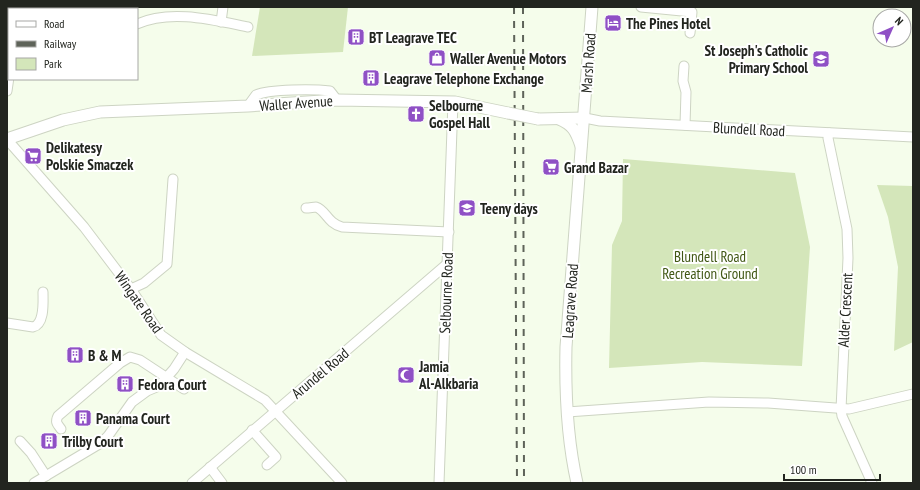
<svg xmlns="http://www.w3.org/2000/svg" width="920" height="490" font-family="'PT Sans Narrow',sans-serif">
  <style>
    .green { fill: #d4e6ba }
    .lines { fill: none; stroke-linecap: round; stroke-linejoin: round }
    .minor-casing { stroke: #cdd4c3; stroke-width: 11 }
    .major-casing { stroke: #cdd4c3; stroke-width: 13 }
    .minor { stroke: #fff; stroke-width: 9 }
    .major { stroke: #fff; stroke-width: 11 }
    .rail { stroke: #5e6359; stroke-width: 2; stroke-dasharray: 7 7; stroke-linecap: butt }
    .major-bridge-casing { stroke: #cdd4c3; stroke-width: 13; stroke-linecap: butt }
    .major-bridge { stroke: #fff; stroke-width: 11 }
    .labels { text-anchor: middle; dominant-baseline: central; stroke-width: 4; stroke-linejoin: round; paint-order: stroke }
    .poi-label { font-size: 15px; font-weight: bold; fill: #22251f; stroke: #fff; text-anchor: start }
    .street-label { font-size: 15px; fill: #22251f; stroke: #fff }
    .park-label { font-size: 15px; fill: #415715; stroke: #fff }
  </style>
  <rect width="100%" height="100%" fill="#f5fdeb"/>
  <g class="green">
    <polygon points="260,7 348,7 343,52 252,56"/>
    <polygon points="623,159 795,173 810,247 802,366 702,362 609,368 612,245 622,221"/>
    <polygon points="877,185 913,186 913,342 894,351 898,267 888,217"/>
  </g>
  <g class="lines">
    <g class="minor-casing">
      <g id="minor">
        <polyline points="641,7 692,12 690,33"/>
        <polyline points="19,9 19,7"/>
        <polyline points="110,9 111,7"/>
        <polyline points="221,22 223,7"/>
        <path d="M137,24C171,9 213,20 248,27"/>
        <polyline points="684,66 683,81 686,92 685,125"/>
        <polyline points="7,91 9,77"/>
        <path d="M248,106L256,95C270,89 314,89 330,91L337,100"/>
        <polyline points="585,118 600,121 913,137"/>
        <polyline points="829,133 828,138 847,229 848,258 841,409 842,416 872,483"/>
        <polyline points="11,144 84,227 131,289 161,335 185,352 265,400 342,483"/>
        <path d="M306,208C309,208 314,207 316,207C326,210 327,223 342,227L449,232"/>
        <polyline points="131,289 144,283 167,264 173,179"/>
        <path d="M7,323L33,327C45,324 43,302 43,292"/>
        <polyline points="567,412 709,402 768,403 849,409 913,394"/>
        <path d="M61,429C57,424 55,422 58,416L120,363L130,357L140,360L184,389"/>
        <polyline points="252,430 276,457 267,465"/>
        <polyline points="20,441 31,453 46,476"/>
        <polyline points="210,467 222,483"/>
        <polyline points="34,483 101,443 108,436 132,402 147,391 159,386 174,369 185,352"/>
        <polyline points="192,483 447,264"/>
        <polyline points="439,483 453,102"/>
      </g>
    </g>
    <g class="major-casing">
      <g id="major">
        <polyline points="538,119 585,118"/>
        <path d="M559,119C573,125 576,131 581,146"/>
        <polyline points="10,138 63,120 100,112 248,106 337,100 455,102 508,113"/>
        <path d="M577,483C567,439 565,392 566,347L592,7"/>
      </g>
    </g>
    <use href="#minor" class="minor"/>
    <use href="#major" class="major"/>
    <g class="rail">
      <polyline points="514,7 517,483"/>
      <polyline points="523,7 524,483"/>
    </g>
    <g class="major-bridge-casing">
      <polyline id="major-bridge" points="508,113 538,119"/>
    </g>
    <use href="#major-bridge" class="major-bridge"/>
  </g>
  <defs>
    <g id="hotel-square" transform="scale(0.9)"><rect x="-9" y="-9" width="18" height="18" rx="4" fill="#8f50c5" stroke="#fff"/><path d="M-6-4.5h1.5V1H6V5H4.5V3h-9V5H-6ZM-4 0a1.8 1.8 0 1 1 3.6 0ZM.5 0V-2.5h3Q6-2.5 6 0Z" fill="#fff"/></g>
    <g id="building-square" transform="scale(0.9)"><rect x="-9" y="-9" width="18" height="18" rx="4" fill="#8f50c5" stroke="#fff"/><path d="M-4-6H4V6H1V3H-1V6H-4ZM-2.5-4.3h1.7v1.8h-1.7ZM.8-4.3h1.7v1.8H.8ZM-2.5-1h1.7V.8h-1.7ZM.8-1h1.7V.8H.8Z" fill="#fff"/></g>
    <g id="shop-square" transform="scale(0.9)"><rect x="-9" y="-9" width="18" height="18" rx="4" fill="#8f50c5" stroke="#fff"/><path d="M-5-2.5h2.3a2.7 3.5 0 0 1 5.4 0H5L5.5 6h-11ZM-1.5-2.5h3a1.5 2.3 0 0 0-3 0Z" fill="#fff"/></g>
    <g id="school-square" transform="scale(0.9)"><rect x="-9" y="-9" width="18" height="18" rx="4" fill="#8f50c5" stroke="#fff"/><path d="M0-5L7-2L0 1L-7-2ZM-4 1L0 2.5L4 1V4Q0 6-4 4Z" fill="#fff"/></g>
    <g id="church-square" transform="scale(0.9)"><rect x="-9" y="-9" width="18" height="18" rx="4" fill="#8f50c5" stroke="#fff"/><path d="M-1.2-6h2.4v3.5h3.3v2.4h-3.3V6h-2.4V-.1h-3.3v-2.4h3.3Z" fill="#fff"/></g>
    <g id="supermarket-square" transform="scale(0.9)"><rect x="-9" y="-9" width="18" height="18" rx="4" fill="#8f50c5" stroke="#fff"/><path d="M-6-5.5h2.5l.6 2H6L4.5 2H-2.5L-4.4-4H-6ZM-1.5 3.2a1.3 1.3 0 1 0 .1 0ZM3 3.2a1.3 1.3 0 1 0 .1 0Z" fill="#fff"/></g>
    <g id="mosque-square" transform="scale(0.9)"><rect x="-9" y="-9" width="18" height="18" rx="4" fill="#8f50c5" stroke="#fff"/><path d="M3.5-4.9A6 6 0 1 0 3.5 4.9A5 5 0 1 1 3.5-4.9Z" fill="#fff"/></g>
  </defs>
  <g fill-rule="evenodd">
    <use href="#hotel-square" x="613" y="23"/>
    <use href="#building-square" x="356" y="37"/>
    <use href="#shop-square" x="437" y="58"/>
    <use href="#school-square" x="821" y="59"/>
    <use href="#building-square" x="371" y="78"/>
    <use href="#church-square" x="416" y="114"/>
    <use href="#supermarket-square" x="33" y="156"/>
    <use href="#supermarket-square" x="551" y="167"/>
    <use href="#school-square" x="467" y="208"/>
    <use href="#building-square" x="75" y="355"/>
    <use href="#mosque-square" x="406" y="375"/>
    <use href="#building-square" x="125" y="384"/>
    <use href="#building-square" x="83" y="418"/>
    <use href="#building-square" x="49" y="441"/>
  </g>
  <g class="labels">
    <g class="poi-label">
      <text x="626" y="23">The Pines Hotel</text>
      <text x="369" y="37">BT Leagrave TEC</text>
      <text x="808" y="50" text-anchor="end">St Joseph's Catholic<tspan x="808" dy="17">Primary School</tspan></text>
      <text x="450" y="58">Waller Avenue Motors</text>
      <text x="384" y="78">Leagrave Telephone Exchange</text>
      <text x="429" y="105">Selbourne<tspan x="429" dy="17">Gospel Hall</tspan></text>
      <text x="46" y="147">Delikatesy<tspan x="46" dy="17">Polskie Smaczek</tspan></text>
      <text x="564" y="167">Grand Bazar</text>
      <text x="480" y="208">Teeny days</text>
      <text x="88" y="355">B &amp; M</text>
      <text x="419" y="366">Jamia<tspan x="419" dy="17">Al-Alkbaria</tspan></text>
      <text x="138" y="384">Fedora Court</text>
      <text x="96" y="418">Panama Court</text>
      <text x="62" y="441">Trilby Court</text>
    </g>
    <g class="street-label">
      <text transform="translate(588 63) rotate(-86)">Marsh Road</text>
      <text transform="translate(296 103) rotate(-4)">Waller Avenue</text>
      <text transform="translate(749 129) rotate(3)">Blundell Road</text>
      <text transform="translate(446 293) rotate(-88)">Selbourne Road</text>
      <text transform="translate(570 301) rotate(-86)">Leagrave Road</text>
      <text transform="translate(139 302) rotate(55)">Wingate Road</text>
      <text transform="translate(845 310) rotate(-87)">Alder Crescent</text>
      <text transform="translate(320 373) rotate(-40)">Arundel Road</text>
    </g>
    <g class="park-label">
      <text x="710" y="256">Blundell Road<tspan x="710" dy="17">Recreation Ground</tspan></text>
    </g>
  </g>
  <rect width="920" height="490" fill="none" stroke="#22251f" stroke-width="16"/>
  <rect x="8" y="8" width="130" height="72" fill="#ffffff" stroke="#a7a8a5"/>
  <rect x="16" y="21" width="20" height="6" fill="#ffffff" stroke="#a7a8a5"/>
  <text x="44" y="28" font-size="12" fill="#22251f">Road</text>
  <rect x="16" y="41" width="20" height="6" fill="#5e6359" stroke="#a7a8a5"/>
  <text x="44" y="48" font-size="12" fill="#22251f">Railway</text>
  <rect x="16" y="58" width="20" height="12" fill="#d4e6ba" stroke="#a7a8a5"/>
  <text x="44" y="68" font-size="12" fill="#22251f">Park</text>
  <g transform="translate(892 28) rotate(45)"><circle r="19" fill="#ffffff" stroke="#a7a8a5"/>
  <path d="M0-3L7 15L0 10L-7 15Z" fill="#8f50c5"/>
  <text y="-6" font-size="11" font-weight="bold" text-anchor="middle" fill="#22251f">N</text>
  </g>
  <path d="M784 474v6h96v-6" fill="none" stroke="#22251f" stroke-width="2"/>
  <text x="790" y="474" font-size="12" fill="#22251f" stroke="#ffffff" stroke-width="3" paint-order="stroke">100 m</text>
</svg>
